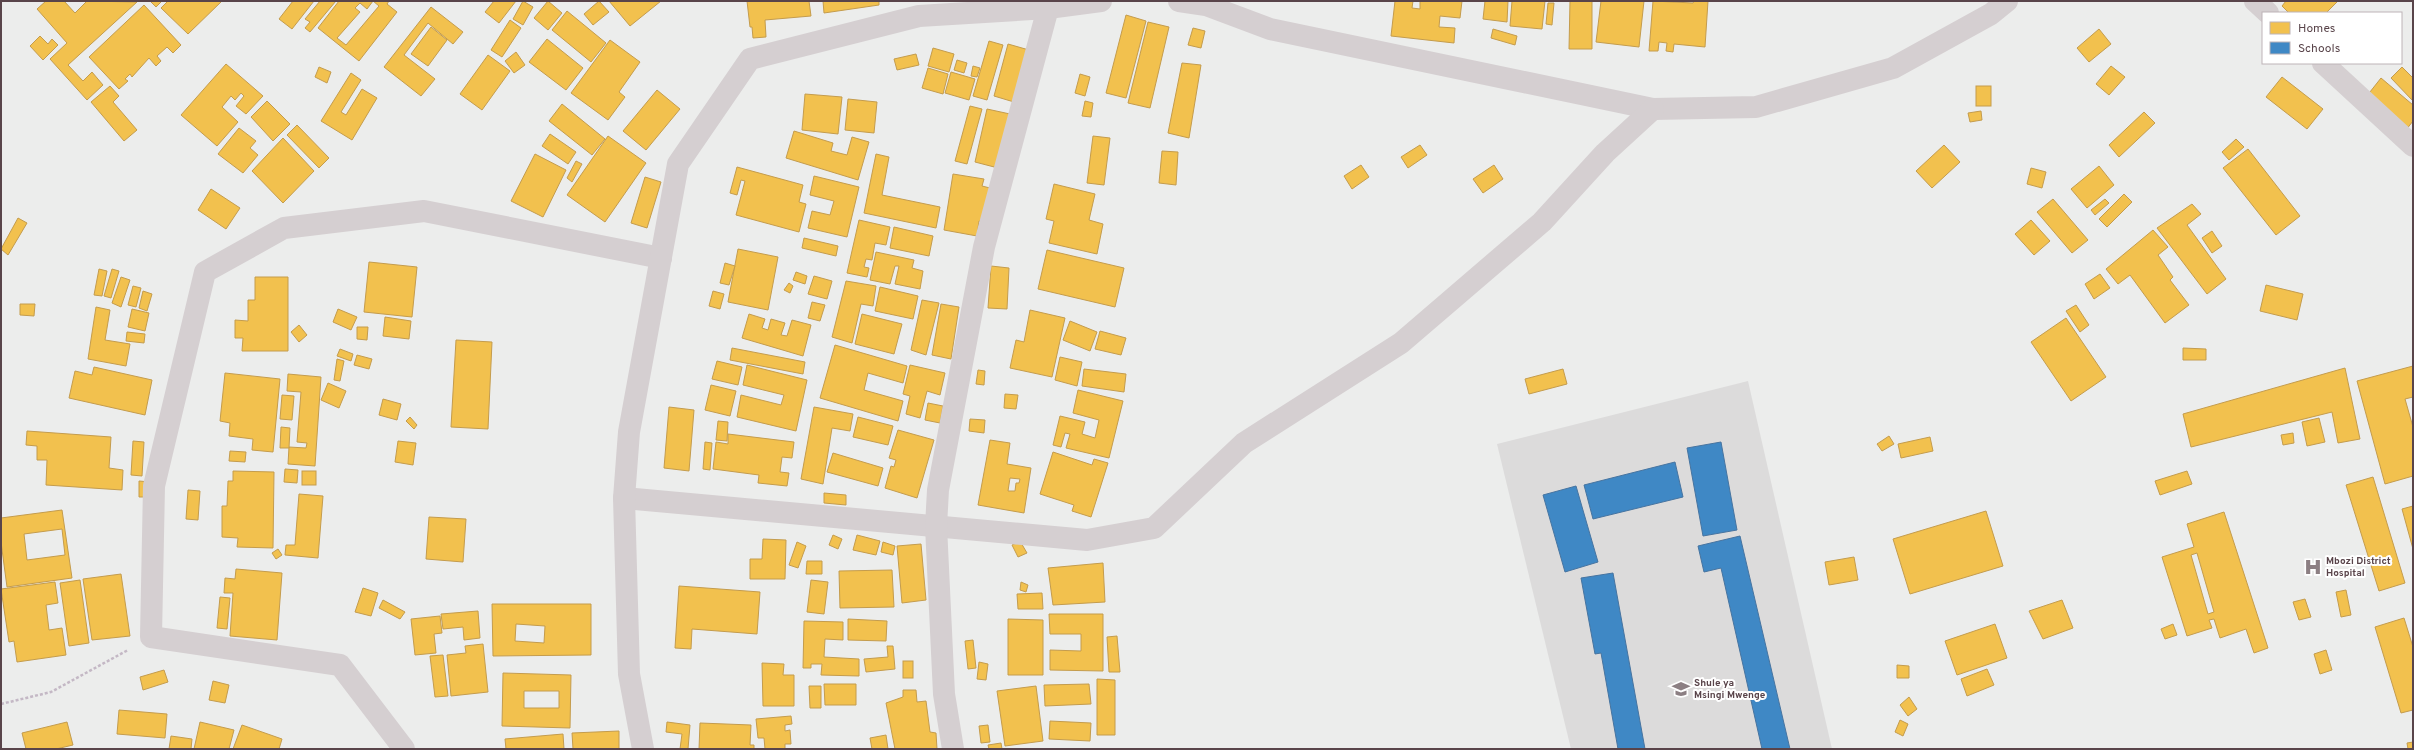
<svg xmlns="http://www.w3.org/2000/svg" width="2414" height="750" font-family="Overpass,sans-serif">
  <style>
    .education { fill: #dcdbdb }
    .homes { fill: #f2c14e; stroke: #c49c4d; fill-rule: evenodd }
    .schools { fill: #3f88c5; stroke: #4774a0 }
    .lines { fill: none; stroke-linecap: round; stroke-linejoin: round }
    .path { stroke: #c4b8c5; stroke-width: 2.5; stroke-dasharray: 3 2; stroke-linecap: butt }
    .minor { stroke: #d5cfd1; stroke-width: 22 }
    .labels { text-anchor: middle; dominant-baseline: central; stroke-width: 4; stroke-linejoin: round; paint-order: stroke }
    .poi-label { font-size: 10px; font-weight: bold; fill: #59444a; stroke: #fff; text-anchor: start }
  </style>
  <rect width="100%" height="100%" fill="#ecedec"/>
  <polygon class="education" points="1748,381 1832,749 1571,749 1497,444"/>
  <g class="homes">
    <polygon points="46,1 64,1 75,13 87,1 137,2 68,65 83,81 92,72 103,85 87,100 50,59 67,43 37,9"/>
    <polygon points="150,1 162,1 156,7"/>
    <polygon points="168,1 222,1 188,34 161,8"/>
    <polygon points="293,1 314,1 292,29 279,19"/>
    <polygon points="320,1 336,1 310,32 305,28 310,22 305,19"/>
    <path d="M339,1H389L387,4L397,12L359,61L318,28ZM373,1L379,6L346,45L337,38L360,12L355,8L360,3L367,9Z"/>
    <polygon points="494,1 516,1 499,23 485,12"/>
    <polygon points="523,1 533,7 523,25 513,19"/>
    <polygon points="548,1 562,13 548,30 534,18"/>
    <polygon points="599,1 609,12 593,25 584,14"/>
    <polygon points="609,1 661,1 630,26"/>
    <polygon points="747,1 809,1 811,16 765,20 766,37 753,38 752,27 750,27"/>
    <polygon points="823,1 879,1 879,5 824,13"/>
    <polygon points="1395,1 1413,1 1412,8 1420,9 1420,1 1462,1 1460,18 1440,16 1439,27 1455,28 1454,43 1391,36"/>
    <polygon points="1485,1 1508,1 1507,22 1483,19"/>
    <polygon points="1512,1 1545,1 1542,29 1510,26"/>
    <polygon points="1570,1 1592,1 1592,49 1569,49"/>
    <polygon points="1601,1 1644,1 1639,47 1596,42"/>
    <polygon points="1653,1 1693,3 1694,1 1708,1 1705,47 1674,44 1673,52 1666,51 1667,43 1659,42 1658,51 1649,51"/>
    <polygon points="2286,1 2338,1 2326,13 2289,13 2282,6"/>
    <polygon points="1548,3 1554,3 1552,25 1546,24"/>
    <polygon points="144,5 181,45 173,53 167,47 157,56 161,61 156,66 149,58 132,77 130,74 125,79 128,81 119,89 89,57"/>
    <polygon points="431,7 463,32 453,44 428,23 404,55 435,79 421,96 384,67"/>
    <polygon points="567,11 606,43 591,62 552,30"/>
    <polygon points="1126,15 1146,21 1126,98 1106,93"/>
    <polygon points="510,20 521,28 502,57 491,50"/>
    <polygon points="1148,22 1169,27 1150,108 1128,103"/>
    <polygon points="431,27 447,40 428,66 411,54"/>
    <polygon points="1193,28 1205,31 1201,48 1188,45"/>
    <polygon points="1493,29 1517,36 1515,45 1491,38"/>
    <polygon points="2099,29 2111,44 2089,62 2077,48"/>
    <polygon points="40,36 48,44 52,39 58,45 43,60 30,46"/>
    <polygon points="547,39 583,68 566,90 529,62"/>
    <polygon points="610,40 640,62 619,92 625,97 608,120 571,93"/>
    <polygon points="989,41 1003,45 987,100 973,96"/>
    <polygon points="1008,44 1029,50 1014,102 994,96"/>
    <polygon points="933,48 954,54 949,72 928,66"/>
    <polygon points="516,52 525,65 514,73 505,61"/>
    <polygon points="916,54 919,65 897,70 894,59"/>
    <polygon points="488,55 510,71 482,110 460,94"/>
    <polygon points="957,60 967,63 964,73 954,70"/>
    <polygon points="1182,63 1201,65 1189,138 1168,133"/>
    <polygon points="226,64 263,96 246,114 236,106 244,96 241,93 235,100 231,96 222,107 238,122 217,146 181,115"/>
    <polygon points="973,66 980,68 977,77 971,76"/>
    <polygon points="2111,66 2125,77 2109,95 2096,84"/>
    <polygon points="319,67 331,72 327,83 315,77"/>
    <polygon points="2402,67 2413,78 2412,100 2391,78"/>
    <polygon points="928,68 948,74 943,94 922,88"/>
    <polygon points="951,72 975,79 969,100 945,93"/>
    <polygon points="351,73 361,80 341,112 346,115 362,89 377,98 352,140 321,121"/>
    <polygon points="1080,74 1090,77 1085,96 1075,93"/>
    <polygon points="2282,77 2323,109 2307,129 2266,97"/>
    <polygon points="2381,78 2413,105 2413,121 2406,130 2366,97"/>
    <polygon points="110,86 119,96 113,102 137,130 124,141 91,102"/>
    <rect x="1976" y="86" width="15" height="20"/>
    <polygon points="657,90 680,109 646,150 623,131"/>
    <polygon points="805,94 842,97 838,134 802,130"/>
    <polygon points="848,99 877,102 874,133 845,130"/>
    <polygon points="267,101 290,124 273,141 251,117"/>
    <polygon points="1085,101 1093,103 1091,117 1082,116"/>
    <polygon points="562,104 605,139 592,155 549,121"/>
    <polygon points="970,106 982,109 967,164 955,161"/>
    <polygon points="987,109 1010,114 998,168 975,162"/>
    <polygon points="1981,111 1982,120 1970,122 1968,113"/>
    <polygon points="2144,112 2155,123 2119,157 2109,145"/>
    <polygon points="297,125 329,158 319,168 287,135"/>
    <polygon points="239,128 256,141 250,148 258,155 243,173 218,154"/>
    <polygon points="794,131 833,143 831,151 847,155 852,137 869,142 858,180 786,158"/>
    <polygon points="550,134 576,152 568,164 542,146"/>
    <polygon points="608,136 646,163 605,222 567,195"/>
    <polygon points="1093,136 1110,138 1104,185 1087,183"/>
    <polygon points="283,138 314,171 283,203 252,171"/>
    <polygon points="2236,139 2244,147 2229,160 2222,152"/>
    <polygon points="1420,145 1427,155 1408,168 1401,157"/>
    <polygon points="1944,145 1960,162 1932,188 1916,171"/>
    <polygon points="2248,149 2300,216 2276,235 2223,168"/>
    <polygon points="1162,151 1178,152 1176,185 1159,183"/>
    <polygon points="535,154 566,170 543,217 511,201"/>
    <polygon points="876,154 889,157 882,195 940,207 936,228 864,213"/>
    <polygon points="576,161 582,164 572,182 567,178"/>
    <polygon points="1361,165 1369,177 1352,189 1344,176"/>
    <polygon points="1494,165 1503,179 1483,193 1473,179"/>
    <polygon points="2099,166 2114,185 2087,208 2071,189"/>
    <polygon points="737,167 803,185 799,202 806,204 799,232 736,215 745,181 741,180 737,195 730,193"/>
    <polygon points="2031,168 2046,172 2042,188 2027,184"/>
    <polygon points="953,174 984,179 982,186 990,188 985,222 979,221 977,236 944,230"/>
    <polygon points="814,176 859,187 847,237 808,228 812,211 830,215 834,201 810,195"/>
    <polygon points="645,177 661,182 647,228 631,223"/>
    <polygon points="1054,184 1095,194 1089,220 1103,224 1097,254 1049,243 1054,221 1046,219"/>
    <polygon points="211,189 240,208 226,229 198,210"/>
    <polygon points="2124,194 2132,202 2107,227 2099,219"/>
    <polygon points="2053,199 2088,240 2072,253 2037,212"/>
    <polygon points="2105,199 2109,203 2095,215 2091,210"/>
    <polygon points="2192,204 2201,214 2187,225 2226,279 2207,294 2157,228"/>
    <polygon points="18,218 27,223 8,255 1,249"/>
    <polygon points="859,220 890,227 886,245 875,243 872,260 866,259 864,267 869,268 867,277 847,273"/>
    <polygon points="2031,220 2050,241 2034,255 2015,234"/>
    <polygon points="894,227 933,236 929,256 890,248"/>
    <polygon points="2153,230 2168,247 2158,255 2173,277 2170,280 2189,305 2165,323 2130,275 2118,284 2106,269"/>
    <polygon points="2212,231 2222,246 2212,253 2202,238"/>
    <polygon points="804,238 838,246 836,256 802,248"/>
    <polygon points="738,249 778,257 768,310 728,302"/>
    <polygon points="1047,250 1124,268 1115,307 1038,289"/>
    <polygon points="876,252 914,260 912,268 923,271 920,289 895,284 899,266 895,266 890,284 870,280"/>
    <polygon points="369,262 417,267 412,317 364,312"/>
    <polygon points="725,263 735,266 729,285 720,283"/>
    <polygon points="991,266 1009,268 1007,309 988,308"/>
    <polygon points="99,269 107,271 102,296 94,295"/>
    <polygon points="112,269 119,271 111,298 104,296"/>
    <polygon points="796,272 807,276 805,284 793,280"/>
    <polygon points="2100,274 2110,288 2094,299 2085,284"/>
    <polygon points="814,276 832,281 827,299 808,294"/>
    <polygon points="121,277 130,280 121,307 112,303"/>
    <polygon points="255,277 288,277 288,351 242,351 243,338 235,338 235,320 248,321 248,300 255,300"/>
    <polygon points="846,281 876,286 873,306 861,304 852,343 832,337"/>
    <polygon points="789,283 793,286 790,293 784,290"/>
    <polygon points="2266,285 2303,294 2297,320 2260,311"/>
    <polygon points="133,286 141,288 136,307 128,305"/>
    <polygon points="880,287 918,296 913,319 875,311"/>
    <polygon points="143,291 152,294 147,311 139,308"/>
    <polygon points="713,291 724,294 720,309 709,306"/>
    <polygon points="922,300 939,303 926,355 911,350"/>
    <polygon points="812,302 825,305 820,321 808,318"/>
    <polygon points="20,304 35,304 34,316 20,315"/>
    <polygon points="941,304 959,307 951,359 932,355"/>
    <polygon points="2076,305 2089,325 2080,332 2066,311"/>
    <polygon points="96,307 110,310 105,340 130,344 126,366 88,359"/>
    <polygon points="132,309 149,313 145,331 128,327"/>
    <polygon points="338,309 357,317 351,330 333,322"/>
    <polygon points="1030,310 1065,318 1052,377 1010,368 1016,340 1024,342"/>
    <polygon points="749,314 765,319 762,328 768,330 771,319 785,323 781,335 787,336 792,320 811,325 803,356 742,338"/>
    <polygon points="862,314 902,324 894,354 855,344"/>
    <polygon points="385,317 411,321 409,339 383,336"/>
    <polygon points="2066,318 2106,377 2071,401 2031,342"/>
    <polygon points="1070,321 1097,332 1090,351 1063,340"/>
    <polygon points="299,325 307,335 299,342 291,332"/>
    <polygon points="357,327 368,327 367,340 357,339"/>
    <polygon points="1100,331 1126,338 1121,355 1095,349"/>
    <polygon points="127,332 145,334 144,343 126,341"/>
    <polygon points="456,340 492,342 488,429 451,427"/>
    <polygon points="835,345 907,366 903,383 868,373 864,390 903,401 898,421 820,398"/>
    <polygon points="732,348 805,362 803,374 730,360"/>
    <polygon points="2183,348 2206,349 2206,360 2183,360"/>
    <polygon points="340,349 353,354 351,361 337,356"/>
    <polygon points="357,355 372,359 369,369 354,365"/>
    <polygon points="1060,357 1082,362 1077,386 1055,380"/>
    <polygon points="337,359 344,361 340,381 334,380"/>
    <polygon points="717,361 742,367 738,385 712,379"/>
    <polygon points="747,365 807,380 796,431 737,417 741,395 781,405 784,395 743,385"/>
    <polygon points="910,365 945,373 940,395 927,391 920,418 906,414 910,396 903,394"/>
    <polygon points="2413,366 2413,397 2405,399 2413,427 2413,476 2385,484 2357,381"/>
    <polygon points="94,367 152,380 145,415 69,398 75,371 92,375"/>
    <polygon points="2345,368 2360,439 2338,443 2332,412 2191,447 2183,414"/>
    <polygon points="1084,369 1126,374 1124,392 1082,386"/>
    <polygon points="1563,369 1567,384 1529,394 1525,379"/>
    <polygon points="978,370 985,371 984,385 976,384"/>
    <polygon points="225,373 280,379 273,452 252,450 253,439 229,436 230,423 220,421"/>
    <polygon points="288,374 321,377 315,466 288,464 289,447 306,448 307,443 297,442 301,392 287,391"/>
    <polygon points="328,383 346,391 339,408 321,400"/>
    <polygon points="711,385 736,391 730,416 705,410"/>
    <polygon points="1078,390 1123,401 1109,458 1066,448 1070,434 1065,433 1061,447 1053,445 1060,416 1085,422 1082,434 1095,438 1099,420 1073,413"/>
    <polygon points="1005,394 1018,395 1016,409 1004,408"/>
    <polygon points="282,395 294,396 292,420 280,419"/>
    <polygon points="383,399 401,404 397,420 379,415"/>
    <polygon points="928,403 943,406 940,423 925,420"/>
    <polygon points="669,407 694,410 689,471 664,468"/>
    <polygon points="814,407 853,414 850,431 832,428 823,484 801,479"/>
    <polygon points="410,417 417,425 414,429 406,421"/>
    <polygon points="858,417 893,426 888,445 853,437"/>
    <polygon points="2319,418 2325,442 2307,446 2302,422"/>
    <polygon points="970,419 985,420 984,433 969,431"/>
    <polygon points="718,421 728,422 727,441 716,440"/>
    <polygon points="281,427 290,428 289,448 280,448"/>
    <polygon points="898,430 934,440 917,498 885,488 891,466 894,467 896,460 889,458"/>
    <polygon points="27,431 111,437 109,468 123,470 122,490 46,485 47,460 37,460 37,446 26,445"/>
    <polygon points="2293,433 2294,443 2283,445 2281,435"/>
    <polygon points="728,434 794,442 792,458 782,457 780,472 789,473 787,486 758,483 759,475 713,469 716,442 728,444"/>
    <polygon points="1889,436 1894,444 1882,451 1877,444"/>
    <polygon points="1930,437 1933,451 1901,458 1898,444"/>
    <path d="M990,440L1010,443L1007,464L1031,468L1024,513L978,505ZM1010,478L1020,479L1019,483H1016L1015,491H1008Z"/>
    <polygon points="133,441 144,442 142,476 131,475"/>
    <polygon points="398,441 416,443 413,465 395,462"/>
    <polygon points="705,442 712,443 710,470 703,469"/>
    <polygon points="230,451 246,452 245,462 229,461"/>
    <polygon points="1053,452 1092,465 1094,459 1108,463 1091,517 1072,511 1074,505 1040,494"/>
    <polygon points="833,453 883,468 878,486 827,472"/>
    <polygon points="285,469 298,470 297,483 284,482"/>
    <polygon points="233,471 274,472 273,548 237,547 238,538 222,537 222,506 227,506 228,481 233,481"/>
    <rect x="302" y="471" width="14" height="14"/>
    <polygon points="2187,471 2192,484 2160,495 2155,481"/>
    <polygon points="2373,477 2405,583 2379,591 2346,485"/>
    <polygon points="139,481 150,482 149,497 139,497"/>
    <polygon points="188,490 200,491 198,520 186,519"/>
    <polygon points="824,493 846,495 846,505 824,503"/>
    <polygon points="299,494 323,496 318,558 285,555 286,545 295,545"/>
    <polygon points="2413,506 2413,549 2402,509"/>
    <path d="M62,510L72,578L7,587L1,542V518ZM62,529L65,555L27,560L24,534Z"/>
    <polygon points="1986,511 2003,566 1910,594 1893,539"/>
    <path d="M2224,512L2268,648L2254,653L2246,629L2220,638L2214,619L2209,620L2212,628L2187,636L2162,557L2194,547L2187,524ZM2197,553L2214,612L2208,614L2191,555Z"/>
    <polygon points="429,517 466,519 463,562 426,559"/>
    <polygon points="833,535 842,539 838,549 829,545"/>
    <polygon points="857,535 880,541 876,555 853,550"/>
    <polygon points="763,539 786,540 785,579 750,579 750,559 762,559"/>
    <polygon points="1020,541 1027,553 1018,557 1012,545"/>
    <polygon points="797,542 806,546 798,568 789,565"/>
    <polygon points="883,542 895,546 893,555 881,552"/>
    <polygon points="921,544 926,600 902,603 897,546"/>
    <polygon points="278,549 282,555 276,559 272,553"/>
    <polygon points="1854,557 1858,580 1829,585 1825,562"/>
    <polygon points="807,561 822,561 822,574 806,574"/>
    <polygon points="1103,563 1105,602 1053,605 1048,568"/>
    <polygon points="236,569 282,573 277,640 230,636 233,593 224,593 225,578 235,579"/>
    <polygon points="892,570 894,607 840,608 839,571"/>
    <polygon points="121,574 130,636 92,640 83,579"/>
    <polygon points="80,580 89,643 69,646 60,583"/>
    <polygon points="811,580 828,582 824,614 807,612"/>
    <polygon points="55,582 58,603 46,605 49,630 62,628 66,655 17,662 14,641 9,642 1,589"/>
    <polygon points="1021,582 1028,585 1026,592 1020,590"/>
    <polygon points="679,586 760,592 757,634 692,629 691,649 675,648"/>
    <polygon points="363,588 378,593 371,616 355,612"/>
    <polygon points="2346,590 2351,615 2341,617 2336,592"/>
    <polygon points="1042,593 1043,609 1018,609 1017,594"/>
    <polygon points="220,597 230,598 227,629 217,628"/>
    <polygon points="2305,599 2311,617 2299,620 2293,602"/>
    <polygon points="383,600 405,612 400,619 379,608"/>
    <polygon points="2062,600 2073,628 2043,639 2029,611"/>
    <path d="M492,604H591V655L493,656ZM516,624L545,626L544,643L515,641Z"/>
    <polygon points="478,611 480,638 464,640 463,627 443,629 441,614"/>
    <polygon points="1049,614 1103,614 1103,671 1050,670 1050,650 1081,651 1081,634 1050,634"/>
    <polygon points="440,616 442,633 434,634 436,653 415,655 411,619"/>
    <polygon points="2404,618 2413,647 2413,710 2401,713 2375,627"/>
    <polygon points="848,619 887,621 886,641 848,640"/>
    <polygon points="1008,619 1043,620 1043,675 1008,675"/>
    <polygon points="804,621 843,622 843,640 825,639 824,657 859,659 859,676 821,675 822,664 811,664 811,668 803,668"/>
    <polygon points="1995,624 2007,658 1957,675 1945,641"/>
    <polygon points="2173,624 2177,635 2165,639 2161,629"/>
    <polygon points="1117,636 1120,672 1109,672 1107,637"/>
    <polygon points="973,640 976,668 968,669 965,641"/>
    <polygon points="483,644 488,692 451,696 447,655 466,653 465,646"/>
    <polygon points="887,646 893,646 895,669 866,672 864,659 888,657"/>
    <polygon points="2326,650 2332,670 2320,674 2314,654"/>
    <polygon points="443,655 448,696 435,697 430,656"/>
    <rect x="903" y="661" width="10" height="17"/>
    <polygon points="979,662 988,664 986,680 977,679"/>
    <polygon points="762,663 784,664 783,675 794,675 794,706 763,706"/>
    <polygon points="1897,665 1909,666 1909,678 1897,678"/>
    <polygon points="1987,669 1994,685 1967,696 1961,679"/>
    <polygon points="164,670 168,682 143,690 140,677"/>
    <path d="M503,673L571,675L570,728L502,726ZM524,691H559V708H524Z"/>
    <polygon points="1097,679 1115,680 1115,735 1097,735"/>
    <polygon points="213,681 229,685 225,703 209,700"/>
    <polygon points="824,684 856,684 856,705 825,705"/>
    <polygon points="1089,684 1091,704 1045,706 1044,685"/>
    <polygon points="809,686 821,686 821,708 810,708"/>
    <polygon points="1036,686 1043,741 1005,746 997,691"/>
    <polygon points="903,690 916,690 917,702 926,701 930,732 936,733 937,749 895,749 886,703 903,697"/>
    <polygon points="1909,697 1917,709 1908,716 1900,705"/>
    <polygon points="119,710 167,714 165,738 117,734"/>
    <polygon points="791,716 792,724 785,725 785,731 790,730 791,744 785,744 785,749 765,749 764,738 758,738 756,719"/>
    <polygon points="1900,720 1908,724 1903,736 1895,732"/>
    <polygon points="1050,721 1091,723 1090,741 1049,739"/>
    <polygon points="67,722 73,745 56,749 26,749 22,733"/>
    <polygon points="200,722 234,730 229,749 194,749"/>
    <polygon points="667,722 690,725 688,749 680,749 682,734 666,732"/>
    <polygon points="700,723 751,725 750,745 754,745 754,749 699,749"/>
    <polygon points="242,725 282,739 279,749 233,749"/>
    <polygon points="988,725 990,742 981,743 979,726"/>
    <polygon points="619,731 619,749 573,749 572,733"/>
    <polygon points="563,734 564,749 506,749 505,739"/>
    <polygon points="886,735 888,749 872,749 870,738"/>
    <polygon points="171,736 192,739 191,749 169,749"/>
    <polygon points="2413,742 2413,749 2408,749 2407,743"/>
    <polygon points="1001,743 1002,749 989,749 988,745"/>
  </g>
  <g class="schools">
    <polygon points="1721,442 1737,530 1703,536 1687,448"/>
    <polygon points="1675,462 1683,497 1593,519 1584,485"/>
    <polygon points="1576,486 1598,562 1565,572 1543,495"/>
    <polygon points="1740,536 1790,749 1762,749 1721,568 1704,572 1698,546"/>
    <polygon points="1613,573 1645,749 1618,749 1601,653 1595,654 1581,578"/>
  </g>
  <g class="lines">
    <polyline class="path" points="1,704 51,692 128,650"/>
    <g class="minor">
      <polyline points="1179,1 1206,5 1270,29 1653,109 1756,107 1893,68 1991,14 2007,1"/>
      <polyline points="2255,1 2268,13"/>
      <polyline points="2323,63 2413,146"/>
      <polyline points="624,498 1087,540 1154,528 1244,443 1401,343 1542,222 1605,153 1653,109"/>
      <polyline points="404,749 340,665 151,637 154,486 205,272 284,228 424,211 661,258"/>
      <polyline points="643,749 629,674 624,498 629,432 678,164 750,59 919,16 1048,8 1101,1"/>
      <polyline points="953,749 944,694 936,526 938,490 984,247 1048,8"/>
    </g>
  </g>
  <defs>
    <g id="hospital-bare" transform="scale(1.38)"><path d="M-5-5h3v3.5h4V-5h3V5h-3V1.5h-4V5h-3Z" fill="#8c7f83" stroke="#fff" stroke-width="2.5" paint-order="stroke"/></g>
    <g id="school-bare" transform="scale(1.38)"><path d="M0-5L7-2L0 1L-7-2ZM-4 1L0 2.5L4 1V4Q0 6-4 4Z" fill="#8c7f83" stroke="#fff" stroke-width="2.5" paint-order="stroke"/></g>
  </defs>
  <g fill-rule="evenodd">
    <use href="#hospital-bare" x="2313" y="567"/>
    <use href="#school-bare" x="1681" y="689"/>
  </g>
  <g class="labels">
    <g class="poi-label">
      <text x="2326" y="561">Mbozi District<tspan x="2326" dy="12">Hospital</tspan></text>
      <text x="1694" y="683">Shule ya<tspan x="1694" dy="12">Msingi Mwenge</tspan></text>
    </g>
  </g>
  <rect width="2414" height="750" fill="none" stroke="#59444a" stroke-width="4"/>
  <rect x="2262" y="12" width="140" height="52" fill="#ffffff" stroke="#bdb4b7"/>
  <rect x="2270" y="22" width="20" height="12" fill="#f2c14e" stroke="#bdb4b7"/>
  <text x="2298" y="32" font-size="12" fill="#59444a">Homes</text>
  <rect x="2270" y="42" width="20" height="12" fill="#3f88c5" stroke="#bdb4b7"/>
  <text x="2298" y="52" font-size="12" fill="#59444a">Schools</text>
</svg>
